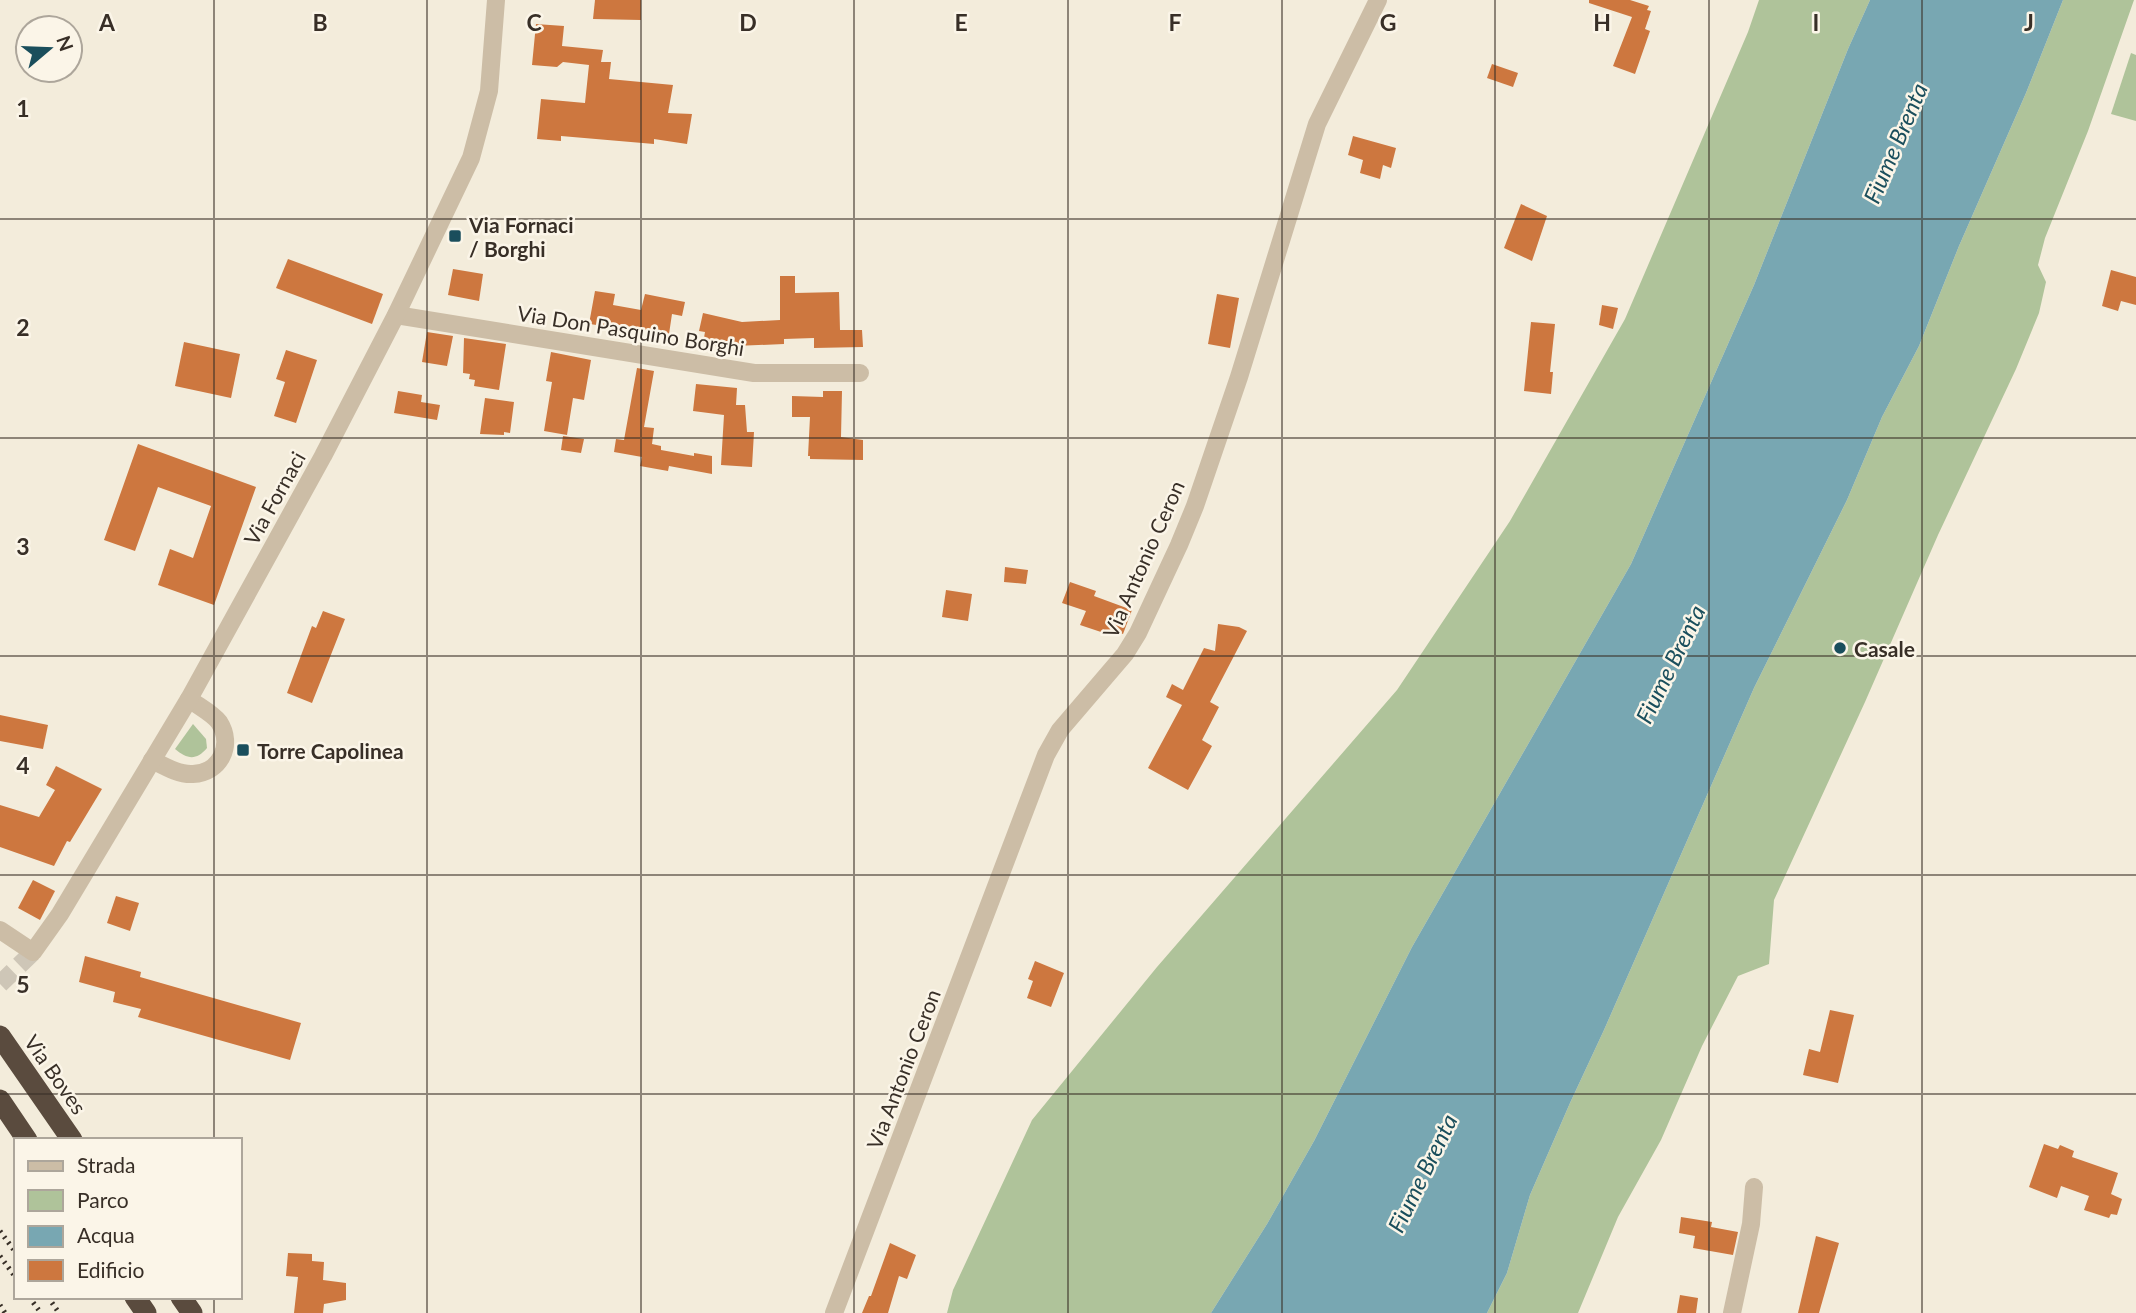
<svg xmlns="http://www.w3.org/2000/svg" width="2136" height="1313" font-family="Lato,sans-serif">
  <style>
    .green { fill: #afc39a }
    .water { fill: #78a7b2 }
    .building { fill: #cd773f }
    .lines { fill: none; stroke-linecap: round; stroke-linejoin: round }
    .minor-tunnel { stroke: #cec6b7; stroke-width: 18; stroke-dasharray: 18 9; stroke-linecap: butt }
    .minor { stroke: #ccbda6; stroke-width: 18 }
    .highway { stroke: #5a4b3e; stroke-width: 21 }
    .rail { stroke: #382f27; stroke-width: 5; stroke-dasharray: 2 5; stroke-linecap: butt }
    .grid { fill: none; stroke: #382f27; stroke-width: 2; stroke-opacity: 0.55 }
    .poi-dot { fill: #1a4e5c; stroke: #fbf5e8; stroke-width: 2.5 }
    .labels { text-anchor: middle; dominant-baseline: central; stroke-width: 5; stroke-linejoin: round; paint-order: stroke }
    .poi-label { font-size: 21px; font-weight: bold; fill: #382f27; stroke: #fbf5e8; text-anchor: start }
    .street-label { font-size: 21px; fill: #382f27; stroke: #fbf5e8 }
    .water-label { font-size: 23px; font-style: italic; fill: #1a4e5c; stroke: #fbf5e8 }
    .grid-label { font-size: 23px; text-anchor: middle; font-weight: bold; fill: #382f27; stroke: #fbf5e8; stroke-width: 5; stroke-linejoin: round; paint-order: stroke }
  </style>
  <rect width="100%" height="100%" fill="#f3ecdb"/>
  <g class="green">
    <polygon points="1759,0 1870,0 1848,49 1754,285 1631,564 1412,947 1314,1141 1267,1224 1211,1313 947,1313 953,1290 1032,1120 1157,967 1397,690 1510,521 1625,319 1748,32"/>
    <polygon points="2063,0 2134,0 2088,131 2045,238 2038,265 2046,282 2039,313 2016,369 1938,535 1865,702 1774,900 1769,964 1738,976 1702,1046 1661,1140 1618,1217 1578,1313 1487,1313 1507,1273 1530,1195 1570,1103 1604,1030 1754,688 1847,500 1882,417 1919,346 1959,246 2026,93"/>
    <polygon points="2131,53 2136,55 2136,121 2111,114"/>
    <path d="M193,724L206,739L207,748C196,761 187,759 175,749Z"/>
  </g>
  <polygon class="water" points="1870,0 2063,0 2026,93 1959,246 1919,346 1882,417 1847,500 1754,688 1604,1030 1570,1103 1530,1195 1507,1273 1487,1313 1211,1313 1267,1224 1314,1141 1412,947 1631,564 1754,285 1848,49"/>
  <g class="building">
    <polygon points="595,0 641,0 641,20 593,19"/>
    <polygon points="1589,0 1630,0 1649,6 1647,10 1651,11 1645,29 1650,31 1635,74 1613,66 1632,17 1589,3"/>
    <polygon points="536,24 564,26 562,46 603,50 601,62 611,62 609,79 673,85 668,113 692,114 687,144 654,139 654,144 561,136 561,141 537,139 541,99 585,103 589,65 563,62 557,67 532,65"/>
    <polygon points="1492,64 1518,73 1513,87 1487,78"/>
    <polygon points="1353,136 1396,148 1391,168 1383,165 1380,179 1360,173 1363,160 1348,155"/>
    <polygon points="1521,204 1547,216 1532,261 1504,248"/>
    <polygon points="288,259 383,294 372,324 276,288"/>
    <polygon points="453,269 483,274 479,301 448,295"/>
    <polygon points="2111,270 2136,277 2136,305 2121,301 2118,311 2102,306"/>
    <polygon points="780,276 795,276 795,293 839,292 840,330 862,330 863,347 814,348 814,338 784,339 784,344 735,346 734,350 703,343 705,332 699,331 703,313 742,322 780,320"/>
    <polygon points="595,291 615,294 613,305 641,310 645,294 685,302 682,316 672,314 669,334 613,324 613,327 589,324"/>
    <polygon points="1217,294 1239,298 1230,348 1208,344"/>
    <polygon points="1602,305 1618,308 1613,329 1599,325"/>
    <polygon points="1531,322 1555,324 1550,372 1553,372 1551,394 1524,391"/>
    <polygon points="427,332 453,336 447,366 422,362"/>
    <polygon points="464,338 506,344 499,390 474,386 475,380 469,379 470,374 463,373"/>
    <polygon points="184,342 240,354 231,398 175,386"/>
    <polygon points="286,350 317,360 296,423 274,416 285,382 276,379"/>
    <polygon points="551,352 591,360 584,400 573,398 567,435 544,431 552,382 546,381"/>
    <polygon points="637,368 654,371 644,427 654,428 652,444 661,446 661,450 694,456 694,453 712,456 712,474 669,466 668,471 640,466 642,457 614,452 616,439 624,440"/>
    <polygon points="696,384 737,388 736,405 745,405 747,432 754,432 752,467 721,465 724,415 693,411"/>
    <polygon points="398,391 422,395 421,402 440,405 437,420 394,413"/>
    <polygon points="823,391 842,391 841,437 863,440 863,460 810,459 810,456 808,456 810,417 792,417 792,396 823,397"/>
    <polygon points="485,398 514,402 510,433 504,432 504,435 480,434"/>
    <polygon points="563,436 584,439 581,453 561,450"/>
    <polygon points="138,444 256,487 214,605 158,585 170,549 193,558 211,506 158,487 135,551 104,540"/>
    <polygon points="1005,567 1028,570 1026,584 1004,582"/>
    <polygon points="1070,582 1096,591 1094,596 1132,610 1123,634 1115,631 1113,636 1080,625 1086,611 1062,603"/>
    <polygon points="946,590 972,594 968,621 942,617"/>
    <polygon points="323,611 345,619 312,703 287,693 312,626 316,628"/>
    <polygon points="1218,624 1239,627 1247,631 1210,702 1219,707 1202,740 1212,746 1188,790 1148,768 1182,705 1166,697 1172,684 1183,690 1204,648 1215,651"/>
    <polygon points="0,715 48,725 43,749 0,741"/>
    <polygon points="56,766 102,789 70,842 67,841 54,866 0,847 0,805 39,817 55,790 46,785"/>
    <polygon points="33,880 55,891 40,920 18,908"/>
    <polygon points="116,896 139,903 130,931 107,923"/>
    <polygon points="85,956 141,972 140,977 301,1023 290,1060 138,1017 141,1009 113,1002 115,992 79,982"/>
    <polygon points="1035,961 1064,973 1051,1007 1027,998 1033,981 1028,979"/>
    <polygon points="1830,1010 1854,1015 1838,1083 1803,1075 1809,1049 1820,1052"/>
    <polygon points="2044,1144 2058,1149 2060,1145 2074,1151 2072,1157 2118,1173 2111,1194 2122,1199 2117,1215 2111,1214 2109,1218 2084,1210 2089,1196 2061,1186 2057,1198 2029,1187"/>
    <polygon points="1681,1217 1712,1222 1711,1227 1738,1232 1733,1255 1693,1248 1695,1236 1679,1233"/>
    <polygon points="1816,1236 1839,1243 1819,1313 1798,1313"/>
    <polygon points="890,1243 916,1255 907,1279 899,1276 888,1313 862,1313 869,1296 871,1296"/>
    <polygon points="288,1253 312,1254 312,1261 324,1262 323,1280 346,1283 346,1300 324,1304 323,1313 294,1313 298,1277 286,1276"/>
    <polygon points="1680,1295 1698,1298 1696,1313 1677,1313"/>
  </g>
  <g class="lines">
    <polyline class="minor-tunnel" points="0,984 33,952"/>
    <g class="minor">
      <polyline points="396,315 754,373 860,373"/>
      <path d="M152,760C164,766 179,775 193,774C220,773 234,745 219,722C212,713 198,706 189,699"/>
      <polyline points="0,930 33,952 60,914 189,699 323,456 396,315 471,158 489,91 496,0"/>
      <polyline points="834,1313 1046,755 1060,730 1125,654 1138,633 1179,545 1195,506 1239,377 1317,124 1378,0"/>
      <polyline points="1732,1313 1751,1224 1754,1187"/>
    </g>
    <g class="highway">
      <polyline points="0,1036 72,1140"/>
      <polyline points="0,1100 27,1140"/>
      <polyline points="135,1297 146,1313"/>
      <polyline points="181,1297 192,1313"/>
    </g>
    <g class="rail">
      <polyline points="0,1231 16,1253"/>
      <polyline points="0,1256 16,1278"/>
      <polyline points="29,1297 41,1313"/>
      <polyline points="48,1297 59,1313"/>
      <polyline points="0,1305 5,1313"/>
    </g>
  </g>
  <path class="grid" d="M214,0V1140M427,0V1313M641,0V1313M854,0V1313M1068,0V1313M1282,0V1313M1495,0V1313M1709,0V1313M1922,0V1313M0,219H2136M0,438H2136M0,656H2136M0,875H2136M0,1094H2136M214,1297V1313"/>
  <g class="poi-dot">
    <rect x="448" y="229" width="14" height="14" rx="3.5"/>
    <circle cx="1840" cy="648" r="7"/>
    <rect x="236" y="743" width="14" height="14" rx="3.5"/>
  </g>
  <g class="labels">
    <g class="poi-label">
      <text x="469" y="224">Via Fornaci<tspan x="469" dy="24">/ Borghi</tspan></text>
      <text x="1854" y="648">Casale</text>
      <text x="257" y="750">Torre Capolinea</text>
    </g>
    <g class="street-label">
      <text transform="translate(631 330) rotate(9)">Via Don Pasquino Borghi</text>
      <text transform="translate(274 498) rotate(-61)">Via Fornaci</text>
      <text transform="translate(1143 559) rotate(-66)">Via Antonio Ceron</text>
      <text transform="translate(903 1069) rotate(-69)">Via Antonio Ceron</text>
      <text transform="translate(56 1074) rotate(55)">Via Boves</text>
    </g>
    <g class="water-label">
      <text transform="translate(1895 143) rotate(-67)">Fiume Brenta</text>
      <text transform="translate(1670 664) rotate(-64)">Fiume Brenta</text>
      <text transform="translate(1422 1173) rotate(-64)">Fiume Brenta</text>
    </g>
  </g>
  <g class="grid-label">
    <text x="107" y="31">A</text>
    <text x="320" y="31">B</text>
    <text x="534" y="31">C</text>
    <text x="748" y="31">D</text>
    <text x="961" y="31">E</text>
    <text x="1175" y="31">F</text>
    <text x="1388" y="31">G</text>
    <text x="1602" y="31">H</text>
    <text x="1816" y="31">I</text>
    <text x="2029" y="31">J</text>
    <text x="23" y="117">1</text>
    <text x="23" y="336">2</text>
    <text x="23" y="555">3</text>
    <text x="23" y="774">4</text>
    <text x="23" y="993">5</text>
  </g>
  <rect x="14" y="1138" width="228" height="161" fill="#fbf5e8" stroke="#ada69b" stroke-width="2"/>
  <rect x="28" y="1161" width="35" height="10" fill="#ccbda6" stroke="#ada69b" stroke-width="2"/>
  <text x="77" y="1173" font-size="21" fill="#382f27">Strada</text>
  <rect x="28" y="1190" width="35" height="21" fill="#afc39a" stroke="#ada69b" stroke-width="2"/>
  <text x="77" y="1208" font-size="21" fill="#382f27">Parco</text>
  <rect x="28" y="1226" width="35" height="21" fill="#78a7b2" stroke="#ada69b" stroke-width="2"/>
  <text x="77" y="1243" font-size="21" fill="#382f27">Acqua</text>
  <rect x="28" y="1260" width="35" height="21" fill="#cd773f" stroke="#ada69b" stroke-width="2"/>
  <text x="77" y="1278" font-size="21" fill="#382f27">Edificio</text>
  <g transform="translate(49 49) rotate(71)"><circle r="33" fill="#fbf5e8" stroke="#ada69b" stroke-width="2"/>
  <path d="M0-5L12 26L0 18L-12 26Z" fill="#1a4e5c"/>
  <text y="-10" font-size="19" font-weight="bold" text-anchor="middle" fill="#382f27">N</text>
  </g>
</svg>
